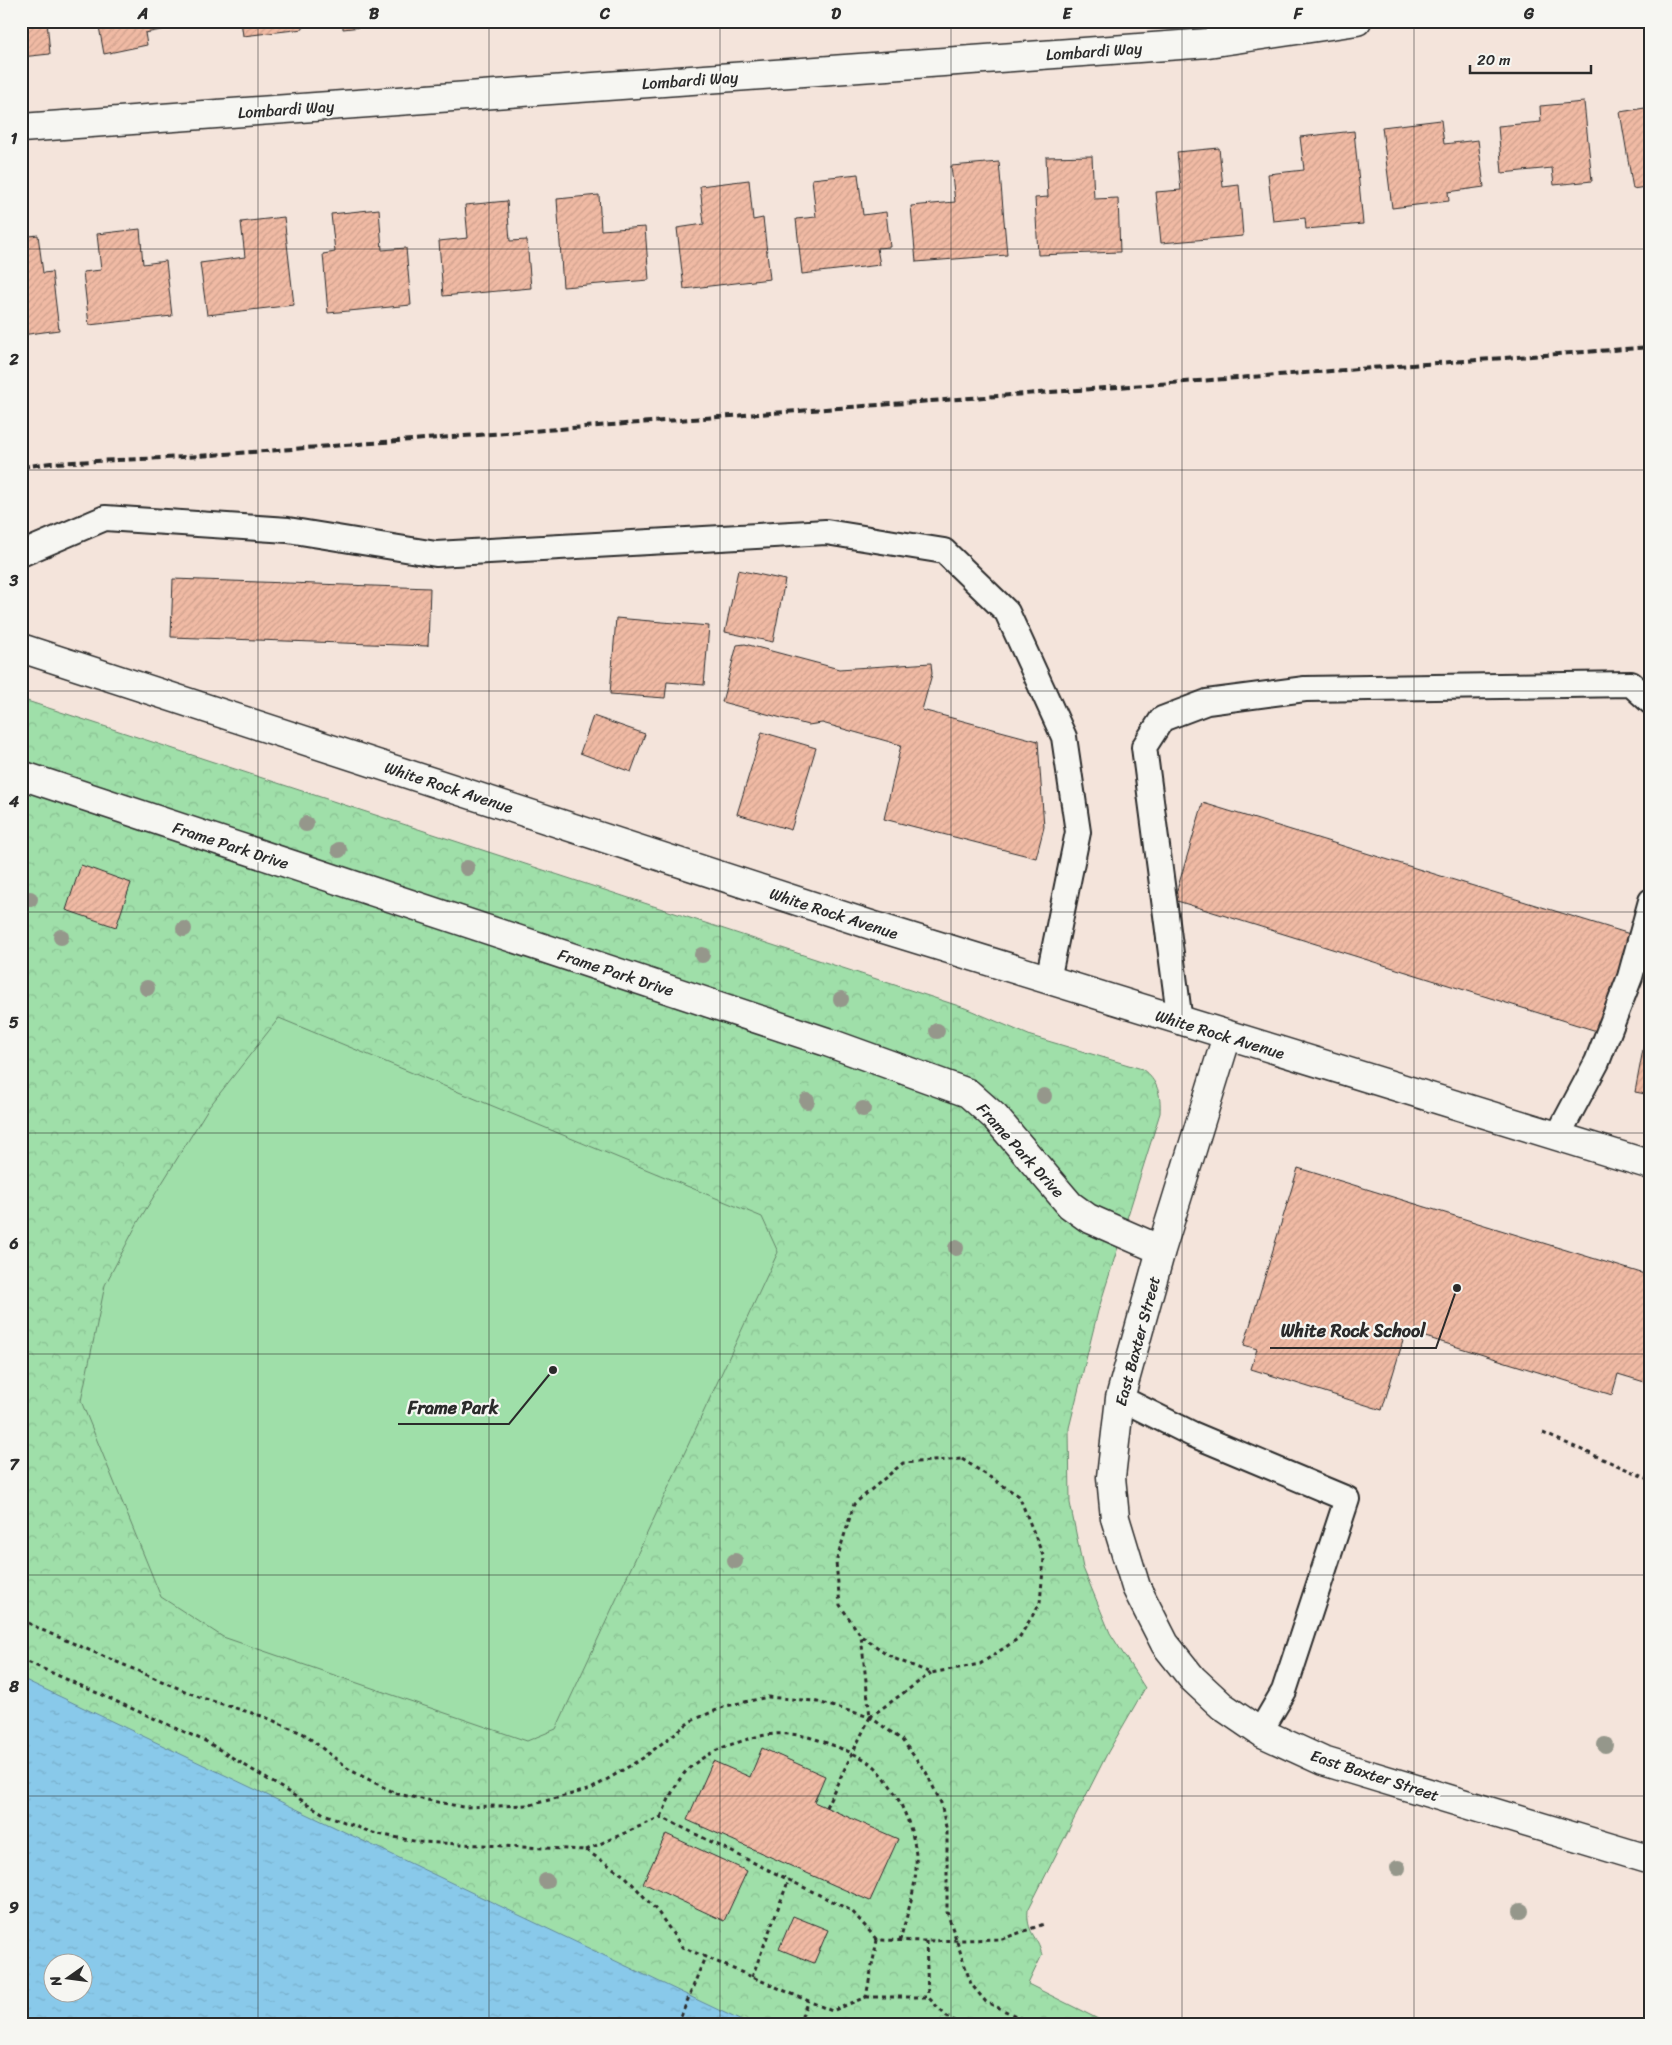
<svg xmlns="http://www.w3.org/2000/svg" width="1672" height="2045" font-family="Sriracha,sans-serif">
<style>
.park{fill:url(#park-crowns);stroke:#65856a;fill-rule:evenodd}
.pitch{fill:#9fdfa9;stroke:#65856a}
.water{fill:url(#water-ripples);stroke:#638a9e;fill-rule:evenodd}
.building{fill:url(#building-hatch);stroke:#2b2b2b}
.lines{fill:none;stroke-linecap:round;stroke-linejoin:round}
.lane-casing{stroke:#2b2b2b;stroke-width:28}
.street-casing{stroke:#2b2b2b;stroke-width:31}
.secondary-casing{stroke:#2b2b2b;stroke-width:31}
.path{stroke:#2b2b2b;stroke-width:3;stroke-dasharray:4 4;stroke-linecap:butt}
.lane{stroke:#f6f6f2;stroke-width:24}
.street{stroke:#f6f6f2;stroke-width:28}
.secondary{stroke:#f6f6f2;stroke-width:28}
.rail{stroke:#2b2b2b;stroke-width:4;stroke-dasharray:8 4;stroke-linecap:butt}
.tree{fill:#95978b}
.grid{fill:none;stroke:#2b2b2b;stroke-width:1;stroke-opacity:0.55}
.labels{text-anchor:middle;stroke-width:4.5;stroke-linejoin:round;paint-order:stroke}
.street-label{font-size:16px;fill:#2b2b2b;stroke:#f6f6f2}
.leader{fill:none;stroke:#2b2b2b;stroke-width:2}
.callout-dot{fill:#2b2b2b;stroke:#f6f6f2;stroke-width:2}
.callout-label{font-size:18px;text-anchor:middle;font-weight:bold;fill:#2b2b2b;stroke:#f6f6f2;stroke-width:4.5;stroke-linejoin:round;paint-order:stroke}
.neatline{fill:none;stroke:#2b2b2b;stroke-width:2}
.grid-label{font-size:16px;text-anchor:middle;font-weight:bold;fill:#2b2b2b}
</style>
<defs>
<pattern id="park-crowns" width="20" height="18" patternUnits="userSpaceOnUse" patternTransform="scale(1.25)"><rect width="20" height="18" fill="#9fdfa9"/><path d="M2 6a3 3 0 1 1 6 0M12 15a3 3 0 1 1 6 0" fill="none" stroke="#89c092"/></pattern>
<pattern id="water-ripples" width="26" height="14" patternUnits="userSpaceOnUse" patternTransform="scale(1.25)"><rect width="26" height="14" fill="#89c9ea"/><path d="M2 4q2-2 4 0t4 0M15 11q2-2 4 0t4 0" fill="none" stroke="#76adc9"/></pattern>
<pattern id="building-hatch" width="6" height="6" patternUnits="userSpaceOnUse" patternTransform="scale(1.25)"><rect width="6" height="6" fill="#f0baa4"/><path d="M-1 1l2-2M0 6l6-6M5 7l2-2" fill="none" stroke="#cea08d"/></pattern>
</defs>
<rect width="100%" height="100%" fill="#f4e4db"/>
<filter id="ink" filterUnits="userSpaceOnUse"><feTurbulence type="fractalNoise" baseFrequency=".02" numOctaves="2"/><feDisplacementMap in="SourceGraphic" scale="10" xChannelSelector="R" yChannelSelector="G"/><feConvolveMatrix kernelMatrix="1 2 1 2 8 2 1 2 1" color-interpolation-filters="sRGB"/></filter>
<g filter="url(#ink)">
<path class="park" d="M21,699L965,1008L1031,1036L1142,1069C1158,1081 1161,1094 1160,1113L1098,1311L1069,1428L1070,1503L1083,1568L1110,1633L1145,1688L1108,1752L1028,1910C1026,1933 1037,1935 1042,1955L1028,1984L1108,2024H21ZM52,1962H82V1992H52Z"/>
<path class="pitch" d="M279,1018L762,1217L778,1252L556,1729L527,1741L223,1637L161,1597L81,1401L105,1285L138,1222L209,1107Z"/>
<path class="water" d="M21,1678L748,2024H21ZM52,1962H82V1992H52Z"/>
<path class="building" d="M21,21H47L50,54L21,57Z
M98,21H181L182,26L145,33L147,45L104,54Z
M241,21H302L303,29L243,36Z
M343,21H398V23L343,29Z
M1584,102L1592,181L1554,185L1552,168L1502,173L1498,126L1541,122L1540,106Z
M1651,107V186L1633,189L1620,112Z
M1441,120L1444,144L1478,140L1484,187L1448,192L1449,201L1392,208L1382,127Z
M1354,131L1363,224L1306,229L1305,218L1273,221L1268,174L1304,170L1300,137Z
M1219,148L1223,187L1239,185L1243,236L1161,243L1156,192L1181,190L1177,152Z
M1092,156L1094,199L1118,198L1120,252L1038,255L1035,198L1048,197L1046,157Z
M999,162L1007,255L916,262L911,206L955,202L951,166Z
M858,174L863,215L886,212L890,247L877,248L880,265L802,274L796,219L816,217L812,179Z
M749,180L753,220L763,218L770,279L684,289L677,228L704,224L700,186Z
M599,195L601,230L645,227L649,280L563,287L557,199Z
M507,201L510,241L527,240L531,288L443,296L439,241L468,238L465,205Z
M379,209L382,250L406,248L411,305L328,313L323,254L335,252L331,214Z
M284,217L294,305L207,315L200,263L245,257L241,222Z
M140,229L143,264L166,261L172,316L89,325L83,272L101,270L97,234Z
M38,235L43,273L52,272L59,330L21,335V237Z
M738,570L785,580L773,642L725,632Z
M173,579L430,588L428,646L171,637Z
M616,618L709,626L704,685L667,682L665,698L610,694Z
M745,644L839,669L931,663L932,674L922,710L1038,741L1044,827L1036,858L884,819L901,745L822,723L808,725L722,702L737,645Z
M593,716L645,734L631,772L580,753Z
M762,732L816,748L791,830L737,814Z
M1203,803L1630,934L1600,1032L1174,900Z
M81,865L131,883L116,927L66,910Z
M1651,1007V1095L1635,1092Z
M1298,1168L1651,1276V1384L1618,1374L1612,1395L1406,1331L1382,1410L1251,1369L1257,1349L1244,1345Z
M762,1748L825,1776L814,1802L898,1839L870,1901L687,1820L713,1761L750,1777Z
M666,1834L747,1871L724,1921L643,1883Z
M793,1916L828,1930L814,1963L779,1949Z"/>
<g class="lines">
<g class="lane-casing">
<path id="lane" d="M21,554L105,518L288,530L436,554L826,532L944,551L1007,612L1064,737L1078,832L1048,980
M1180,1022L1144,747L1162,719L1207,702L1305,689L1631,684L1651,702
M1557,1137L1597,1062L1630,977L1651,901
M1120,1398L1192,1434L1347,1499L1284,1691L1260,1732"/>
</g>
<g class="street-casing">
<path id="street" d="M21,128L1208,43L1357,21
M21,775L827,1042L968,1093L995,1117L1070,1205L1088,1218L1161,1250
M1227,1036L1161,1250L1120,1398L1111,1477L1115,1518L1136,1587L1165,1644L1192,1678L1222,1706L1260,1732L1323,1761L1651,1860"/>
</g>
<g class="secondary-casing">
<path id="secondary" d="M21,648L871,925L1651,1165"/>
</g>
<path class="path" d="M1543,1433L1651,1480
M962,1459L1019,1496L1044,1558L1040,1603L1019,1638L980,1664L931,1673L893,1658L861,1636L840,1605L836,1562L854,1504L903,1463Z
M21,1619L42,1630L199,1697L265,1717L304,1734L350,1770L397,1794L463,1807L530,1805L591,1789L643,1758L691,1721L726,1706L768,1697L814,1701L870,1717L902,1740L926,1772L941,1803L947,1832V1912L971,1984L986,2002L1033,2024
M21,1659L207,1742L324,1814L373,1833L419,1842L586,1850L626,1877L658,1912L682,1947L832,2011L866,1997L877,1940L926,1941L1002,1939L1044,1924
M870,1717L931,1673
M826,1807L870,1717L861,1636
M661,1817C667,1804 672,1790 680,1779C692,1761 716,1749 736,1743C778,1728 802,1732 842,1749C853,1753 866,1759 875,1767C895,1787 910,1819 915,1847C920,1878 908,1911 900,1940
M586,1850L661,1817L852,1911L877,1940
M926,1941L928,1997
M752,1977L789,1879
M866,1997H928L947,2017L961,2024
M678,2024L705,1957
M799,2024L808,2000"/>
<use href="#lane" class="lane"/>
<use href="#street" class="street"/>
<use href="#secondary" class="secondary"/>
<path class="rail" d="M21,467L51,463L185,457L1651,347"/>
</g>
<g class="tree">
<circle cx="306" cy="824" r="8"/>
<circle cx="339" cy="850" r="8"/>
<circle cx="467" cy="868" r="8"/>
<circle cx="30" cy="899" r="8"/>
<circle cx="184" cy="929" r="8"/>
<circle cx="61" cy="937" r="8"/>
<circle cx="702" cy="955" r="8"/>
<circle cx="147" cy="988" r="8"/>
<circle cx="841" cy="999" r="8"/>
<circle cx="937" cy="1031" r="8"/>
<circle cx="1044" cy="1096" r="8"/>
<circle cx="807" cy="1101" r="8"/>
<circle cx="863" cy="1109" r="8"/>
<circle cx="956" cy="1248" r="8"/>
<circle cx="735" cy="1561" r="8"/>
<circle cx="1605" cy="1745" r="8"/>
<circle cx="1398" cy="1868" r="8"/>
<circle cx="546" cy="1881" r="8"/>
<circle cx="1521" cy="1911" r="8"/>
</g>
</g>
<path class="grid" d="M258,21V2024M489,21V2024M720,21V2024M951,21V2024M1182,21V2024M1414,21V2024M21,249H1651M21,470H1651M21,691H1651M21,912H1651M21,1133H1651M21,1354H1651M21,1575H1651M21,1796H1651"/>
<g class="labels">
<g class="street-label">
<text transform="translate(1094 51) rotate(-4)" y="6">Lombardi Way</text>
<text transform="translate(690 80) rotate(-4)" y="6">Lombardi Way</text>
<text transform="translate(286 109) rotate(-4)" y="6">Lombardi Way</text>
<text transform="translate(449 787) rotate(18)" y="6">White Rock Avenue</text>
<text transform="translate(231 845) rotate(18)" y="6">Frame Park Drive</text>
<text transform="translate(834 913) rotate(18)" y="6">White Rock Avenue</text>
<text transform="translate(616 972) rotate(18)" y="6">Frame Park Drive</text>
<text transform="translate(1220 1034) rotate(17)" y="6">White Rock Avenue</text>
<text transform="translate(1021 1150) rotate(48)" y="6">Frame Park Drive</text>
<text transform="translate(1137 1341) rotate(-75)" y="6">East Baxter Street</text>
<text transform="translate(1375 1775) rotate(18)" y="6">East Baxter Street</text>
</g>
</g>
<path class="leader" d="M1457 1288L1436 1348H1270M553 1370L509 1424H398"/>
<g class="callout-dot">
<circle cx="1457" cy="1288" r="5"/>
<circle cx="553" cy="1370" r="5"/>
</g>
<g class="callout-label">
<text x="1353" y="1337">White Rock School</text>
<text x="453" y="1414">Frame Park</text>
</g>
<rect width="1672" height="2045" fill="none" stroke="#f6f6f2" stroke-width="55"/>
<g transform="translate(68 1978) rotate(256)"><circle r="24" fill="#f6f6f2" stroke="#a5a5a2"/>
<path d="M0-4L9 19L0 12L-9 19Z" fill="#2b2b2b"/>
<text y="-8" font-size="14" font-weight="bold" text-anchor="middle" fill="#2b2b2b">N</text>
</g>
<path d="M1470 65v8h121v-8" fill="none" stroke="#2b2b2b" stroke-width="2.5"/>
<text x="1477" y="65" font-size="15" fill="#2b2b2b" stroke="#f6f6f2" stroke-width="4" paint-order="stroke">20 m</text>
<rect x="28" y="28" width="1616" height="1990" class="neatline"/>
<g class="grid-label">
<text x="143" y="19">A</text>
<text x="374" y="19">B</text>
<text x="605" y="19">C</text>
<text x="836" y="19">D</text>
<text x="1067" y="19">E</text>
<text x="1298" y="19">F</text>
<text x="1529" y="19">G</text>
<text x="14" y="144">1</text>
<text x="14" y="365">2</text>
<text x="14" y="586">3</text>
<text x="14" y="807">4</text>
<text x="14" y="1028">5</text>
<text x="14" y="1249">6</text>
<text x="14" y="1470">7</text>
<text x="14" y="1692">8</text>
<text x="14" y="1913">9</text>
</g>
</svg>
